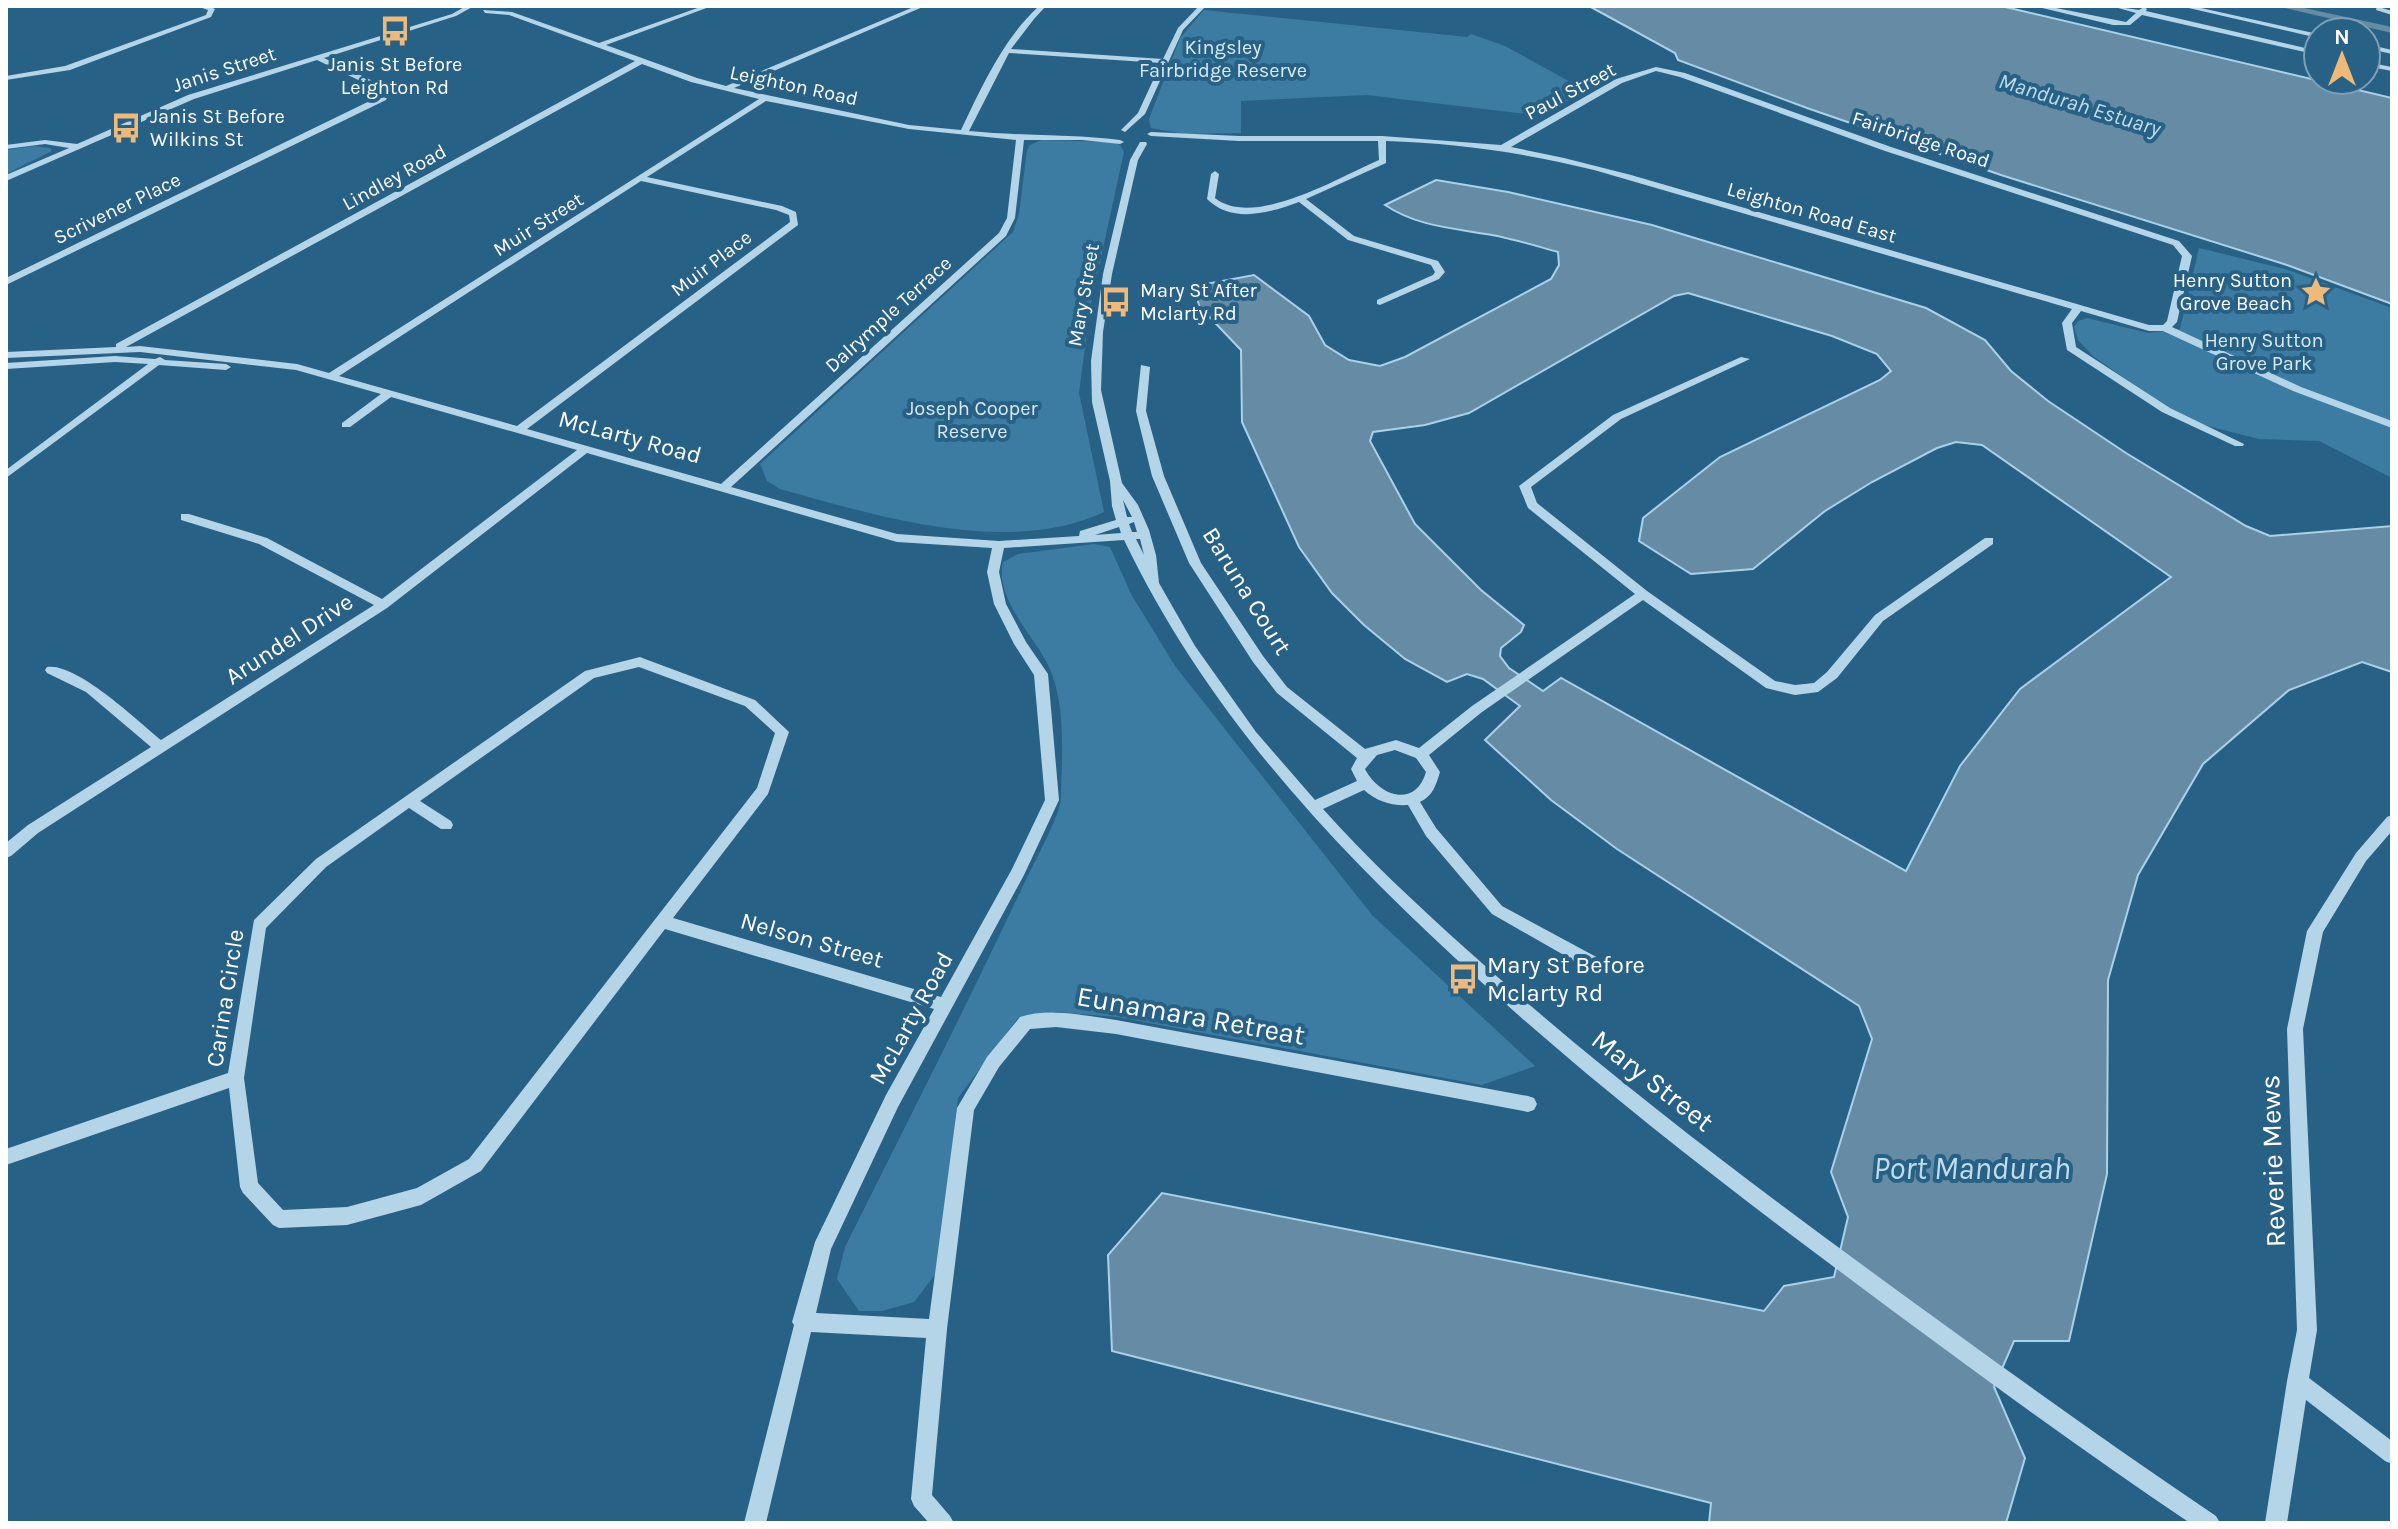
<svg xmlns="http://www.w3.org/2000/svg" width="2398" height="1529" font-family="Karla,sans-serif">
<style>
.green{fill:#3d7ca2}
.water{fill:#668ba4;stroke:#a9d1e8;stroke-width:2;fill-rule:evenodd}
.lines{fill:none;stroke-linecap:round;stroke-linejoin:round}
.canal{fill:#668ba4;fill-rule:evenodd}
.minor{fill:#b4d4e8;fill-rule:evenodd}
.labels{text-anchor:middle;stroke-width:8;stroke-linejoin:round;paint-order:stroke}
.far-park-label{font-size:20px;fill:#d7ebf6;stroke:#286186}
.far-poi-label{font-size:20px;fill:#fff;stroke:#286186;text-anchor:start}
.far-street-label{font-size:20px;fill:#fff;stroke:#286186}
.far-water-label{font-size:22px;font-style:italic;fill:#bfddef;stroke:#286186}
.street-label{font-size:24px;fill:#fff;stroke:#286186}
.poi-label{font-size:24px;fill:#fff;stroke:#286186;text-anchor:start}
.near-street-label{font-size:28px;fill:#fff;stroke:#286186}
.near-water-label{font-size:32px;font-style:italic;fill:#bfddef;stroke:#286186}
</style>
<rect width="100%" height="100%" fill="#286186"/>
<path class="green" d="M1204,10L1467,37L1471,34L1505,46L1585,90L1543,116L1367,95L1241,101V133L1184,134L1151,128L1149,119L1180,38Z
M1042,140L1114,142L1120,145L1124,152L1090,308L1079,393L1104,512C1007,557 878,516 780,489L767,481L760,464L1013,232L1019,214L1027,150L1030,145Z
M34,146L50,148L52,151L6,174V150Z
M2199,248L2285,269L2392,308V478L2319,441L2259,439L2204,425L2160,403L2093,356L2078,340L2074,327L2078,321L2087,318L2148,333L2180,329Z
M1094,544L1110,547L1131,594L1175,666L1372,915L1535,1066L1482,1085L1117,1017L1056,1012L1017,1019L958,1098L937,1272L914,1302L882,1311H859L837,1279L845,1247C905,1127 966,1007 1023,886C1032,866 1061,815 1061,797C1062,754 1067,698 1045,659C1029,631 995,596 1003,562L1018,554Z"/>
<path class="water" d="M1589,6H2001L2392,98V304L2287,265L2001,175L1807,108L1678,60L1675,53Z
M1436,180L1508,192L1652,225L1926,308L1985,340L2011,371L2048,401L2126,453L2246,526L2270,536L2392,526V672L2362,662L2289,690L2203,764L2138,875L2108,980L2107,1174L2069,1341H2014L1994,1387L2025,1458L2006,1523H1709L1711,1503L1112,1351L1108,1255L1162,1193L1764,1311L1784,1286L1834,1277L1848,1217L1831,1172L1872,1039L1859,1006L1617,849L1551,800L1485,740L1520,706L1483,679L1467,674L1447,682L1405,659L1364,625L1332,593L1299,547L1242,422L1241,350L1199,306L1195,286L1254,275L1309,316L1325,345L1349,360L1380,366L1405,357L1551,279L1559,265L1558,252C1536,246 1514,239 1492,235C1454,228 1418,227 1385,205ZM1688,293L1832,336L1877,354L1891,371L1880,380L1720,457L1643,518L1639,541L1691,574L1753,569L1825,511L1872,482L1937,448L1956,442L1982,445L2171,577L2020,689L1960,766L1906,871L1561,678L1543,691L1509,668L1500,656L1501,648L1521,632L1524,625L1481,590L1415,524L1370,441L1373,432L1425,425L1469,413L1674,296Z"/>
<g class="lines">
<path class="canal" d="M2276,6H2295L2392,27V33Z"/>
<path class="minor" d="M196,6H208L215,9L211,17L70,70L6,80V76L65,66L206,15L208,10Z
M466,6H474L456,16L324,58L390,89L386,100L6,285V278L380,96L383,92L317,60L194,99L6,181V175L69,148L45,144L6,149V145L45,140L77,144L188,95L452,14Z
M703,6H712L606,45L697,78L726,86L916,6H925L734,88L909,125L961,130C982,86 1003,39 1039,6H1046L1034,19L1011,49L1163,59L1178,28L1199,6H1206L1183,30L1145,114L1125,132L1121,130L1138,113L1161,63L1009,53L969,131C1019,136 1070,134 1120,140L1124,142L1120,144L1082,140H1024L1015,218L1006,236L731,487L897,534L999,541L1079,536L1080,531L1116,520L1112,506L1110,481L1092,402L1091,361L1103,274L1130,160L1140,142H1146L1147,144L1138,160L1112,274L1103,332L1101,390L1122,483L1138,505L1149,530L1156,555L1159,583L1195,646L1256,732L1315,800L1357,781L1351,769L1357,758L1277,693L1253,662L1189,563L1152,476L1136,411L1141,365L1150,367L1146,411L1164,476L1201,563L1263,656L1287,687L1365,749L1396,740L1419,748L1472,706L1635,594L1528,508L1519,486L1613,415L1741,357L1750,359L1621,419L1531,487L1537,503L1647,591L1775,681L1795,685L1814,683L1827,672L1875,615L1985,538H1993V544L1883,621L1837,678L1818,692L1795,695L1766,688L1643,600L1482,712L1429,755L1440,772C1436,785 1433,796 1420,802L1436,828L1502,906L1602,960L1604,965L1602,970L1596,972L1590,970L1492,914L1426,836L1408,805C1391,806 1376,801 1364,790L1323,809C1367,858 1416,904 1465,948C1579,1051 1700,1145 1823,1236C1952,1331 2083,1426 2216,1516L2220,1523H2190C2058,1434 1930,1339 1802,1243C1682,1153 1565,1060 1455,958C1322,835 1204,706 1124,540L1004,548L999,572L1006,604L1026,642L1048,674L1059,800L1024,875L898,1107L831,1249L816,1313L929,1319L957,1108L987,1057L1020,1017C1049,1007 1086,1016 1116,1020L1528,1096L1534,1098L1537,1104L1534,1110L1528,1112L1116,1034L1056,1027L1030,1029L999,1067L974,1110L947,1329L932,1495L950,1516L954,1523H929L914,1506L911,1499L926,1338L811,1332L766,1523H744L794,1325L792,1322L815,1242L886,1095L934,1009L665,929L481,1171L421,1205L347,1225L279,1228L273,1225L243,1193L240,1187L229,1088L6,1165V1149L228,1073L254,920L316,859L585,671L640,657L645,659L755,700L789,732L768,794L673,918L941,997L1012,869L1045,800L1034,675L1014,644L994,604L987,572L992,548L897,542L587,453L387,608L38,833L11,856L6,858V843L28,825L151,747L86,692L47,673L45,670L47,667C76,662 138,721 161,740L374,605L259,544L181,520V514H189L267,538L382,599L577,450L391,397L350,427H342V423L381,394L296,370L140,352L6,358V352L116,347V344L635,61L509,15L485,13L483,10L512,12L599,43ZM642,64L691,82L759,99L329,373L297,364L140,346L126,347ZM766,101L909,129L1016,140L1007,218L999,233L721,484L527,429L798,225L796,212L782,206L647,177ZM641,181L776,210L789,215L790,222L517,426L339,376ZM1123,500L1132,517H1127ZM1134,522L1137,532H1132L1129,524ZM1119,527L1121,533L1095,535ZM1136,539H1140L1144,555ZM639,667L745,706L775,733L757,788L469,1159L417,1188L347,1207L283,1210L258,1183L244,1078L266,928L326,867L409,808L441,829H451L453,825L451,821L420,801L594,678ZM1395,750L1416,758L1426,772C1415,809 1379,796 1365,769L1377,755Z
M2034,6H2046L2126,22L2136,13L2111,6L2139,10L2144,7L2147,9L2146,11L2318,51V55L2142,15L2130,25H2113Z
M2180,6H2192L2318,34V38Z
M2377,6H2383L2382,8L2392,11V15L2376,10Z
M2366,44L2392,50V54L2366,48Z
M2366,62L2392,67V71L2366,66Z
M1656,67L1685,73L1891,147L2179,241L2192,256L2177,322L2172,327L2301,387L2392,421V428L2293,391L2163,331H2149L2081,311L2072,323L2076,347L2170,408L2244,444L2243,446H2235L2162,412L2067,350L2062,323L2072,309L1594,170C1525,153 1457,143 1386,141V163L1306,199L1354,236L1438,261L1445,272L1439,279L1380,305L1377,304V300L1433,275L1435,272L1431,265L1348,240L1299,202C1269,213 1232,224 1207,199L1211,174L1215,171L1219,174L1215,198C1254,229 1339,177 1379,160L1378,141H1239L1151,136L1147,134L1151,132L1239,136H1382L1501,145L1616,79ZM1656,71L1680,77L1885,151L2173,245L2182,256L2167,321L2163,325H2149L1631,175L1564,158L1511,147L1622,83Z
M115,356L155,359L160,357L165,360L226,364L231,367L226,370L159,365L6,478V470L148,364L115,362L6,369V363Z
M2392,815V831L2366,861L2323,932L2303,1029L2317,1330L2309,1378L2392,1441V1464L2385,1461L2306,1400L2287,1523H2265L2287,1381L2297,1330L2287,1029L2307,931L2356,853L2387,817Z"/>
</g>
<defs>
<g id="bus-bare" transform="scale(2.4)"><path d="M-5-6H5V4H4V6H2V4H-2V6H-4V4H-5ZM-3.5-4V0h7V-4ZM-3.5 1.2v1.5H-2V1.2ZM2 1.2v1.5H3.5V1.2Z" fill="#efb97a" stroke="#286186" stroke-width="2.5" paint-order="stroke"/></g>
<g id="sight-bare" transform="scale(2.4)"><path d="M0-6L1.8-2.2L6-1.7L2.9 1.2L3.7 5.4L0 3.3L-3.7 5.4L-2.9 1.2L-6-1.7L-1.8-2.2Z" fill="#efb97a" stroke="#286186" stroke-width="2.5" paint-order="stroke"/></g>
</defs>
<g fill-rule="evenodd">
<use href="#bus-bare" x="395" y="31"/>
<use href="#bus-bare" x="126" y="128"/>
<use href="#sight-bare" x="2316" y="292"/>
<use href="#bus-bare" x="1116" y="302"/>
<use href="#bus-bare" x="1463" y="979"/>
</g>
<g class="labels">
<g class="far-park-label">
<text x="1223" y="54">Kingsley<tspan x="1223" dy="23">Fairbridge Reserve</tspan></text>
<text x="2264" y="347">Henry Sutton<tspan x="2264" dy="23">Grove Park</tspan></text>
<text x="972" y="415">Joseph Cooper<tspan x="972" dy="23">Reserve</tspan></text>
</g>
<g class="far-poi-label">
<text x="395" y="71" text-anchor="middle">Janis St Before<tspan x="395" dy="23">Leighton Rd</tspan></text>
<text x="150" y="123">Janis St Before<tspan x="150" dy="23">Wilkins St</tspan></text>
<text x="2292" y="287" text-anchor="end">Henry Sutton<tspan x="2292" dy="23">Grove Beach</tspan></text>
<text x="1140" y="297">Mary St After<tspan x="1140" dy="23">Mclarty Rd</tspan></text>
</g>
<g class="far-street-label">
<text transform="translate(224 69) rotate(-18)" y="7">Janis Street</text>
<text transform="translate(794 85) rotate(12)" y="7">Leighton Road</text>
<text transform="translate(1570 91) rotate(-28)" y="7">Paul Street</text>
<text transform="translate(1921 139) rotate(18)" y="7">Fairbridge Road</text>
<text transform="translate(394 177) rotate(-29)" y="7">Lindley Road</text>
<text transform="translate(117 208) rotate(-26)" y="7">Scrivener Place</text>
<text transform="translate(1812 212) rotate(16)" y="7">Leighton Road East</text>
<text transform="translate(538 224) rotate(-32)" y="7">Muir Street</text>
<text transform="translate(711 263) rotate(-37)" y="7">Muir Place</text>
<text transform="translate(1083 295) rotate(-80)" y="7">Mary Street</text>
<text transform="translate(888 314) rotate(-42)" y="7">Dalrymple Terrace</text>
</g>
<g class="far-water-label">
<text transform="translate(2080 104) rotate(17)" y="8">Mandurah Estuary</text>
</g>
<g class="street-label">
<text transform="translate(630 437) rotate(15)" y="8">McLarty Road</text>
<text transform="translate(1247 591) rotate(58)" y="8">Baruna Court</text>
<text transform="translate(289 639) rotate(-33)" y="8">Arundel Drive</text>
<text transform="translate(812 940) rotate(16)" y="8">Nelson Street</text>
<text transform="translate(225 998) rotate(-81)" y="8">Carina Circle</text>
<text transform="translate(911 1018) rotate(-61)" y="8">McLarty Road</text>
</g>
<g class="poi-label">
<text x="1487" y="973">Mary St Before<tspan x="1487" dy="28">Mclarty Rd</tspan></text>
</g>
<g class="near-street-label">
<text transform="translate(1191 1015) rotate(10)" y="10">Eunamara Retreat</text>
<text transform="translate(1653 1080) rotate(38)" y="10">Mary Street</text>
<text transform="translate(2272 1161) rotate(-92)" y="10">Reverie Mews</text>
</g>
<g class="near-water-label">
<text x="1972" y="1179">Port Mandurah</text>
</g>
</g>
<rect width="2398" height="1529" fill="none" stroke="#ffffff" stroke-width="16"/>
<g transform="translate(2342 56)"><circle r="38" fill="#286186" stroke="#7ea0b6" stroke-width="2"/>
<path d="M0-6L14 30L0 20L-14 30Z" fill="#efb97a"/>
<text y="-12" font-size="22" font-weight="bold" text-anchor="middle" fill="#ffffff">N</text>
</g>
</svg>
